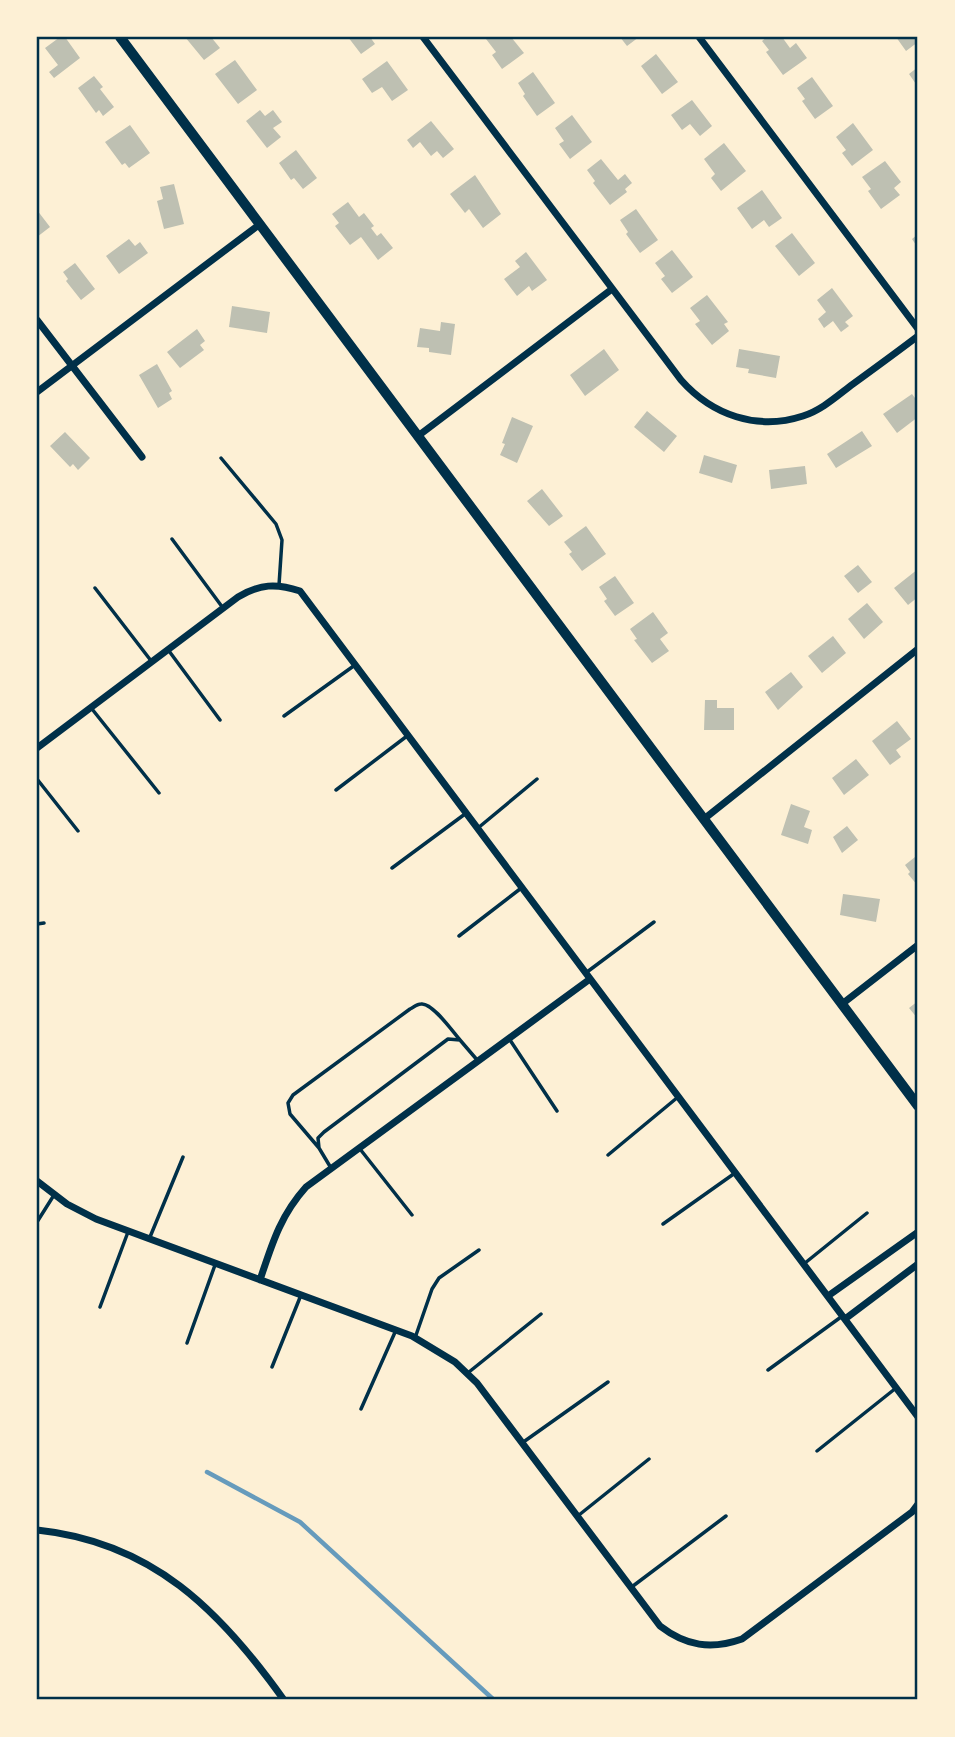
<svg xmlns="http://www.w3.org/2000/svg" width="955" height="1737" font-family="Barlow,sans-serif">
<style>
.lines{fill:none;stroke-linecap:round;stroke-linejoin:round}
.stream{stroke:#669bbc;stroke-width:4.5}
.building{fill:#bec0b2}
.service{stroke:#003049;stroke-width:3.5}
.minor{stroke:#003049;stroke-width:7}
.tertiary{stroke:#003049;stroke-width:10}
.neatline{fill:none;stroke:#003049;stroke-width:2.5}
</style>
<rect width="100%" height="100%" fill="#fdf0d5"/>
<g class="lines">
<path class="stream" d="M207,1472L300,1522L494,1700"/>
</g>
<path class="building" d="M60,37H65L80,58L54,78L49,72L58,65L45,48Z
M185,37H211L220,48L204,60Z
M348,37H370L375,44L361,54Z
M489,37H511L524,53L502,69L492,55L496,52L486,39Z
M620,37H639L627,46Z
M767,37H782L790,48L796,43L807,58L783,75L766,52L769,50L762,41Z
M896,37H918V42L906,51Z
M656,54L678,82L662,94L641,66Z
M235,60L257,90L238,104L215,74Z
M387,61L408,90L392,101L382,87L372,93L362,79Z
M918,67V87L909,74Z
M533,72L555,103L537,116L523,96L525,94L518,83Z
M94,76L103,87L100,89L114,107L103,116L99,110L96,113L78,88Z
M812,77L833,106L815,119L802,101L805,99L797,88Z
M692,100L712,126L700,136L690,124L682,130L671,115Z
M260,110L265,116L273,110L282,122L273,128L281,137L267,148L246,121Z
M572,115L592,142L570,159L559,144L564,141L555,128Z
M431,121L454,149L443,158L437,151L431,156L420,142L413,148L407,140Z
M853,123L873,150L852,166L842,153L846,150L836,137Z
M130,125L150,153L129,168L125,163L122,165L105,142Z
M724,143L746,171L721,191L711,178L715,174L704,159Z
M296,150L317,178L303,189L294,178L291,180L279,163Z
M601,159L618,180L625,174L632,183L625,189L627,192L610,205L593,183L595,181L587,170Z
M885,161L901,182L894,188L900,195L881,209L868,191L871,189L862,177Z
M475,175L501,214L483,228L469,209L465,213L450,194Z
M174,184L184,224L164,229L157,201L163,199L160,187Z
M762,190L782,218L769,227L764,220L752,229L737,208Z
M348,202L359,217L364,213L374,226L371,228L377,236L381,233L393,248L378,260L361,237L350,245L335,226L339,223L332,214Z
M636,209L658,240L640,253L626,234L628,232L620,220Z
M37,210L50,227L37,237Z
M792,233L815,263L799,276L775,246Z
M918,234V248L912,239Z
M129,239L135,246L140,242L148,253L119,274L106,256Z
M672,250L693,277L672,293L661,279L665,276L655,263Z
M526,252L547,280L532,291L529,286L517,296L504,279L520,267L515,261Z
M75,263L95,289L81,300L66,281L68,279L63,272Z
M832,288L853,316L845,322L849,326L841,332L833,321L824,328L818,319L826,312L817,300Z
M707,295L728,322L724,324L729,331L712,345L695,324L700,321L690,308Z
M232,306L270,312L267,333L229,327Z
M441,322L455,324L451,355L429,352V348L417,347L420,328L440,331Z
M197,329L205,341L200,345L204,350L180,368L167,352Z
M604,349L619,370L585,396L570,375Z
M739,349L780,356L776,378L748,373L749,369L736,367Z
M157,364L172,391L169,393L172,399L158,408L139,375Z
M912,394L918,402V417L897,433L883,414Z
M647,411L677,436L664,452L634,427Z
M512,417L533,426L517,463L500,455L505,444L502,443Z
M862,431L872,446L836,468L827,454Z
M65,432L90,458L78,470L73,464L70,467L50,446Z
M704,455L737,465L732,483L699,473Z
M805,466L807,484L771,489L769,470Z
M542,489L563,516L549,526L527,501Z
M586,526L606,554L582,571L569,554L572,552L564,542Z
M858,565L872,582L858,593L844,576Z
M918,569V597L908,605L894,588Z
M615,576L634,603L615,616L604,601L607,599L599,587Z
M867,603L883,622L864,639L848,619Z
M653,612L668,633L660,639L669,651L652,663L634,640L637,639L630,629Z
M833,636L846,653L822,673L808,656Z
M791,672L803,687L778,710L765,692Z
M705,700H717V708H734V730H704Z
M897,721L911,739L896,750L901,757L890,765L872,741Z
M856,759L869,775L844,795L832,778Z
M791,804L810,811L804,827L812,830L808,844L781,835Z
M847,826L858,840L842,853L833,837Z
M915,857L918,860V886L908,874L910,872L905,865Z
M843,894L880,899L876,922L840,915Z
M918,1001V1019L909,1008Z"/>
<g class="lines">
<path class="service" d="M221,458L276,524L282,540L279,585
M172,539L223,608
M95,588L152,662
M169,651L220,720
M92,709L159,793
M284,716L355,665
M37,779L78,831
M336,790L407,736
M478,828L537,779
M392,868L465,814
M37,924L44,923
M459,936L520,889
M587,972L654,922
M510,1040L557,1111
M319,1148L290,1114L288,1103L293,1095L410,1009C414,1007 417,1004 421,1004C432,1002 453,1032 460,1040
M360,1149L412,1215
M608,1155L678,1097
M331,1168L319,1148L318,1138L324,1132L448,1039L460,1040L478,1061
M37,1222L54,1195
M663,1224L735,1173
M150,1237L183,1157
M805,1263L867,1213
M100,1307L128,1232
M415,1338L432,1289L439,1278L479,1250
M187,1343L215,1265
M272,1367L301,1295
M768,1370L841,1317
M469,1372L541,1314
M361,1409L396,1330
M522,1443L608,1382
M817,1451L896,1388
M579,1515L649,1459
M633,1586L726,1516"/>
<path class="minor" d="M423,37L681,380C712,415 757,431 803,416C822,410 837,396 853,384C875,368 897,352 918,336
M699,37L918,329
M37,320L142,457
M37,392L260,224
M418,436L612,289
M37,748L238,597C260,584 276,583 300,591L918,1417
M704,819L918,649
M842,1004L918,945
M37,1181L67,1204L96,1219L412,1336L455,1362L477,1383L660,1626C686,1646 711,1650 742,1639L912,1512L918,1504
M260,1280C272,1244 280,1216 306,1187L590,979
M828,1296L918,1232
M845,1319L918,1264
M37,1530C152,1542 220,1610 284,1700"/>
<path class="tertiary" d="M120,37L918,1106"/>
</g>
<rect width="955" height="1737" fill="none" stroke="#fdf0d5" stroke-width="77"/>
<rect x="38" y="38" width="878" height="1660" class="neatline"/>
</svg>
